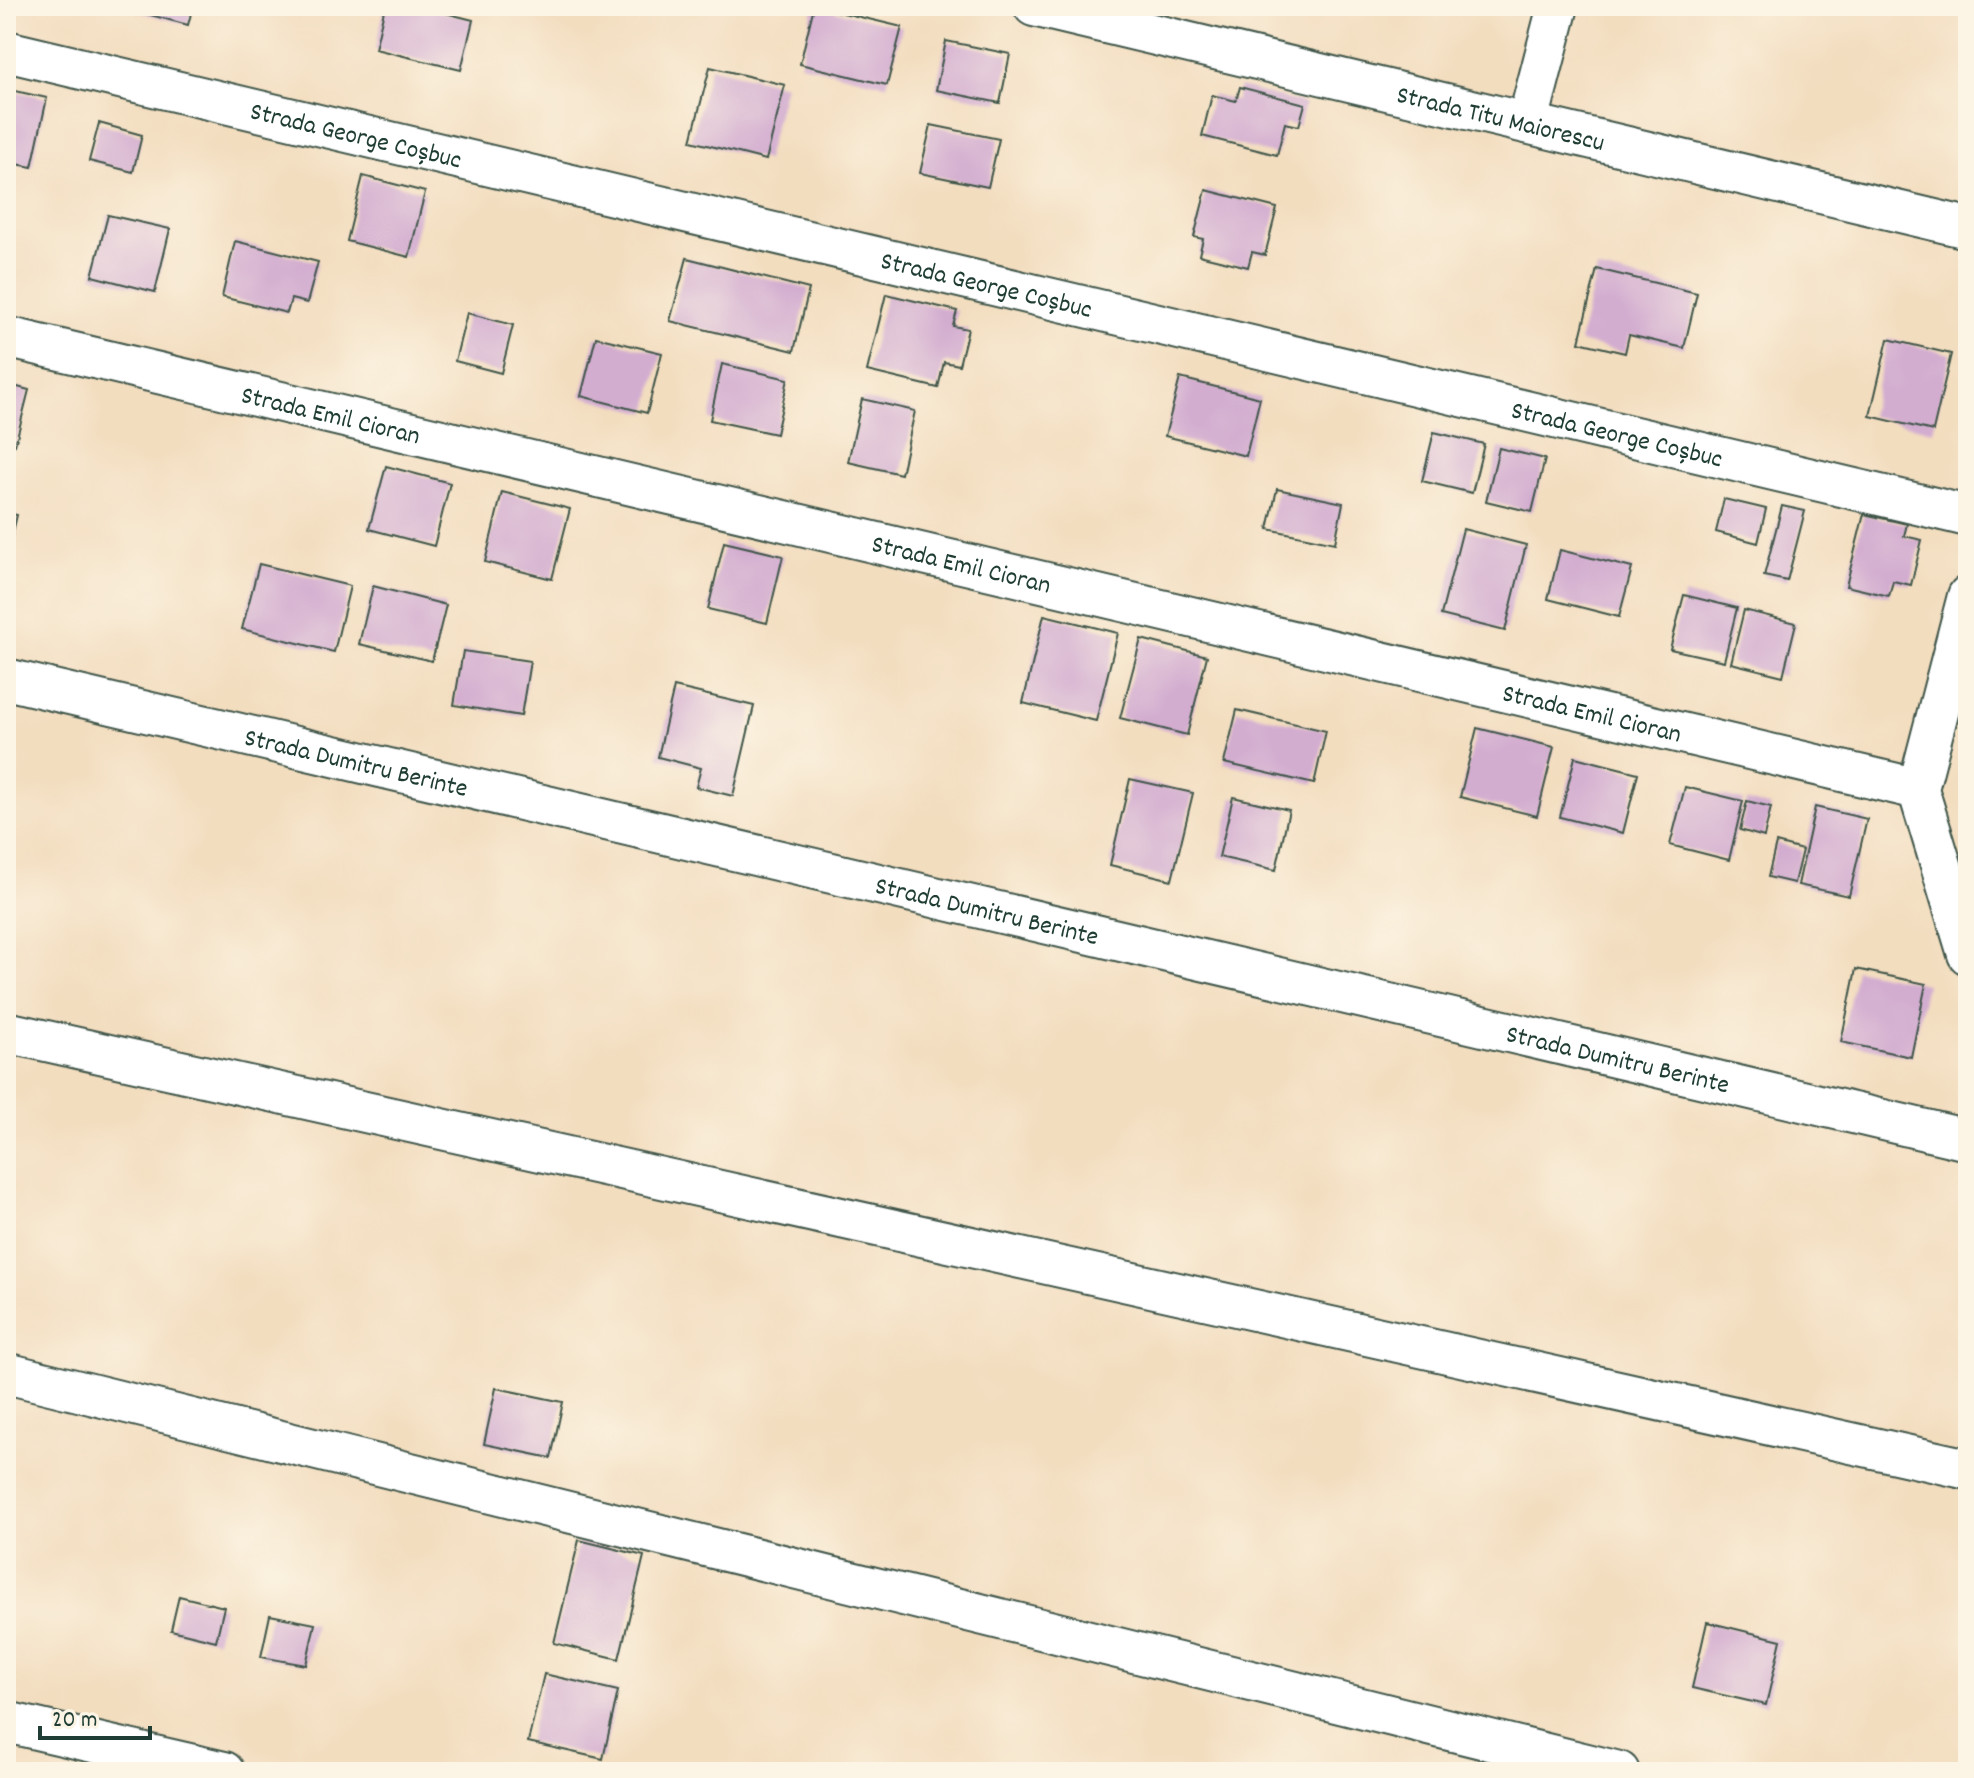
<svg xmlns="http://www.w3.org/2000/svg" width="1974" height="1778" font-family="Dekko,sans-serif">
<style>
.building{fill:#d3add0}
.lines{fill:none;stroke-linecap:round;stroke-linejoin:round}
.street-casing{stroke:#3f5549;stroke-width:44}
.street{stroke:#fff;stroke-width:40}
.labels{text-anchor:middle;stroke-width:6;stroke-linejoin:round;paint-order:stroke}
.street-label{font-size:26px;fill:#1f3d34;stroke:#fcf5e5}
</style>
<rect width="100%" height="100%" fill="#fcf5e5"/>
<filter id="ink" filterUnits="userSpaceOnUse"><feTurbulence type="fractalNoise" baseFrequency=".0125" numOctaves="2"/><feDisplacementMap in="SourceGraphic" scale="16" xChannelSelector="R" yChannelSelector="G"/><feConvolveMatrix kernelMatrix="1 2 1 2 8 2 1 2 1" color-interpolation-filters="sRGB"/></filter>
<filter id="wash" filterUnits="userSpaceOnUse"><feTurbulence type="fractalNoise" baseFrequency=".006" numOctaves="4" result="noise"/><feDisplacementMap in="SourceGraphic" scale="32" xChannelSelector="R" yChannelSelector="G"/><feGaussianBlur stdDeviation="1.8" result="paint"/><feColorMatrix in="noise" values="0 0 0 0 0 0 0 0 0 0 0 0 0 0 0 0 0 1.4 0 .05"/><feComposite in="paint" operator="in"/></filter>
<g filter="url(#wash)">
<rect width="100%" height="100%" fill="#f3ddbf"/>
<g id="blocks">
<path class="building" d="M117,6H193L188,25Z
M385,6H418L473,20L461,70L375,49Z
M591,6H620L618,14Z
M814,6L902,27L887,85L800,64Z
M946,41L1010,54L1000,103L936,90Z
M710,67L785,85L766,160L691,141Z
M1240,87L1305,104L1299,126L1285,123L1277,155L1202,136L1212,95L1236,101Z
M6,89L47,98L32,167L6,162Z
M99,123L142,135L133,172L89,161Z
M931,125L999,139L988,187L920,173Z
M363,176L425,192L409,257L347,241Z
M1206,190L1277,208L1265,255L1252,252L1248,267L1199,255L1203,239L1194,237Z
M108,215L170,229L155,292L92,276Z
M235,241L318,262L307,303L291,299L287,313L222,297Z
M687,258L809,289L794,351L670,321Z
M1597,269L1697,293L1684,348L1629,335L1625,353L1579,342Z
M886,294L957,311L953,326L968,329L959,365L944,362L938,388L867,371Z
M467,313L513,325L501,373L455,361Z
M596,337L662,353L647,413L581,396Z
M1888,339L1951,354L1933,431L1870,416Z
M722,364L788,379L776,434L710,420Z
M1180,378L1260,398L1246,456L1165,436Z
M6,384L29,390L15,445L6,443Z
M862,399L915,411L901,474L848,462Z
M1434,432L1484,444L1472,493L1422,481Z
M1499,448L1545,459L1532,512L1486,501Z
M386,466L450,483L434,546L369,529Z
M1277,489L1343,503L1335,543L1268,529Z
M502,492L570,509L552,579L485,562Z
M1724,499L1766,509L1758,543L1716,532Z
M1782,506L1805,511L1787,581L1764,576Z
M6,513L17,515L7,557H6Z
M1864,514L1907,524L1904,536L1922,540L1911,585L1893,581L1889,596L1846,586Z
M1463,529L1526,545L1505,631L1441,615Z
M724,542L783,556L767,623L708,609Z
M1560,550L1632,568L1619,617L1548,599Z
M259,564L350,586L334,652L242,629Z
M373,586L446,605L432,661L359,644Z
M1684,595L1737,608L1724,661L1670,649Z
M1744,610L1796,623L1783,676L1731,663Z
M1044,615L1118,633L1096,721L1023,703Z
M1141,639L1207,656L1187,735L1120,718Z
M463,651L530,661L521,716L454,705Z
M674,687L754,706L733,796L696,787L701,768L658,757Z
M1237,710L1326,731L1314,784L1224,763Z
M1477,728L1554,747L1537,816L1460,797Z
M1575,757L1638,773L1623,833L1560,817Z
M1130,779L1193,793L1172,880L1110,865Z
M1685,787L1743,801L1729,860L1670,845Z
M1233,797L1289,810L1276,870L1219,857Z
M1747,801L1771,807L1764,837L1740,830Z
M1815,807L1867,819L1849,896L1798,885Z
M1776,843L1802,850L1794,883L1768,877Z
M1856,969L1926,984L1911,1057L1841,1042Z
M496,1388L563,1402L551,1458L484,1444Z
M579,1540L644,1556L619,1659L554,1643Z
M179,1596L224,1607L216,1641L171,1630Z
M270,1615L315,1624L306,1665L261,1657Z
M1707,1622L1781,1640L1766,1705L1692,1688Z
M544,1674L618,1691L603,1759L528,1742Z"/>
</g>
</g>
<g filter="url(#ink)">
<use href="#blocks" fill-opacity="0" stroke="#3f5549" stroke-width="2"/>
<g class="lines">
<g class="street-casing">
<g id="street">
<path id="s1" d="M1034,6L1968,228"/>
<path id="s2" d="M6,51L1968,516"/>
<path d="M1528,121L1558,6"/>
<path id="s3" d="M6,337L1918,789"/>
<path d="M1968,596L1918,789L1968,954"/>
<path id="s4" d="M6,679L1968,1140"/>
<path d="M6,1032L1968,1469"/>
<path d="M6,1373L1619,1772"/>
<path d="M6,1722L224,1772"/>
</g>
</g>
<use href="#street" class="street"/>
</g>
</g>
<g class="labels">
<g class="street-label">
<text dy="9" stroke="none"><textPath href="#s1" startOffset="480">Strada Titu Maiorescu</textPath></text>
<text dy="9" stroke="none"><textPath href="#s2" startOffset="360">Strada George Coșbuc</textPath></text>
<text dy="9" stroke="none"><textPath href="#s2" startOffset="1008">Strada George Coșbuc</textPath></text>
<text dy="9" stroke="none"><textPath href="#s3" startOffset="334">Strada Emil Cioran</textPath></text>
<text dy="9" stroke="none"><textPath href="#s2" startOffset="1656">Strada George Coșbuc</textPath></text>
<text dy="9" stroke="none"><textPath href="#s3" startOffset="982">Strada Emil Cioran</textPath></text>
<text dy="9" stroke="none"><textPath href="#s3" startOffset="1630">Strada Emil Cioran</textPath></text>
<text dy="9" stroke="none"><textPath href="#s4" startOffset="360">Strada Dumitru Berinte</textPath></text>
<text dy="9" stroke="none"><textPath href="#s4" startOffset="1008">Strada Dumitru Berinte</textPath></text>
<text dy="9" stroke="none"><textPath href="#s4" startOffset="1656">Strada Dumitru Berinte</textPath></text>
</g>
</g>
<rect width="1974" height="1778" fill="none" stroke="#fcf5e5" stroke-width="32"/>
<path d="M40 1726v12h110v-12" fill="none" stroke="#1f3d34" stroke-width="4"/>
<text x="52" y="1726" font-size="24" fill="#1f3d34" stroke="#fcf5e5" stroke-width="6" paint-order="stroke">20 m</text>
</svg>
